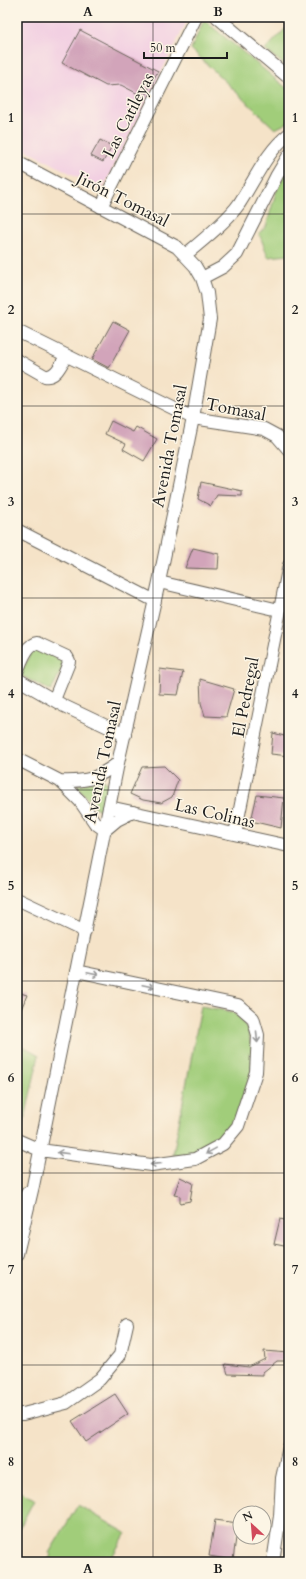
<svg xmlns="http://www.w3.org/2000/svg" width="306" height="1579" font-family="Cardo,serif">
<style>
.built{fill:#f2cfe2}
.green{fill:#a1cd7a;stroke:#5e744b}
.building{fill:#d2a4ba}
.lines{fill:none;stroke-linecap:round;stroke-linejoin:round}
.minor-casing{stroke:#686258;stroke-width:14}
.minor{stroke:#fff;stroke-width:12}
.oneway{stroke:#999}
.grid{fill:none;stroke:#1c1c1c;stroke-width:1;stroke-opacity:0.55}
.labels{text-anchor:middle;stroke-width:3;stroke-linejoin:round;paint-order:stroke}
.street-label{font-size:17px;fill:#1c1c1c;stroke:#fcf5e5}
.neatline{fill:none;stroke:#1c1c1c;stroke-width:1.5}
.grid-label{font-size:13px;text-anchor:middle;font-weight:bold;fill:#1c1c1c}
</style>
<rect width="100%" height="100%" fill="#fcf5e5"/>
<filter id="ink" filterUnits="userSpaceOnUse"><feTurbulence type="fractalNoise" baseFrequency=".025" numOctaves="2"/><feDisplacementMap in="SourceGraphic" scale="8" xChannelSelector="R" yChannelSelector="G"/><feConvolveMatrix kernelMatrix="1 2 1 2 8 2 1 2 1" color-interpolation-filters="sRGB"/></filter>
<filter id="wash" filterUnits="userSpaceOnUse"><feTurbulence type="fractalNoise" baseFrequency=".012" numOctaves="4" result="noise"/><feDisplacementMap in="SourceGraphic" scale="16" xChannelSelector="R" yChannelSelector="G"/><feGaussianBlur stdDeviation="0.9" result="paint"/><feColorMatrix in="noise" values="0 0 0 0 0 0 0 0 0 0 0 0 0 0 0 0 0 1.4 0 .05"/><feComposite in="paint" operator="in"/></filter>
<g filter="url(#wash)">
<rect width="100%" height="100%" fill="#f5e3c8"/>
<path class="built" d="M17,17H189L102,190L17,145Z"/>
<path class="green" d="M204,20L289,90V122L275,129L191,49Z
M289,25V68L265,50Z
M289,164V255L268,257L259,233L266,227L276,192Z
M34,646L65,662L51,691L20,675Z
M103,780L109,784L103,811L96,808L76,785Z
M201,1006L233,1012L242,1020L248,1031L253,1052L251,1076L231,1129L220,1140L204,1149L186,1156L173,1155Z
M23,1046L39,1055L23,1127L17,1124V1061Z
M17,1491L34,1500L17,1533Z
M78,1505L126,1533L109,1562H47L51,1555L49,1553Z"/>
<g id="blocks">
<path class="building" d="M80,30L158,71L144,97L121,85L106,86L62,63Z
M100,140L112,146L103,162L91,156Z
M113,321L130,330L109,368L92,359Z
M111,421L133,432L136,427L157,439L144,461L123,449L126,444L105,434Z
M201,482L242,491V496L217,495L211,506L198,499Z
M193,548L219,554L218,569L185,568Z
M160,669L183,672L178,695L159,694Z
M200,679L234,689L226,717L205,716L201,703Z
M273,733L288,737L286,746L289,747V756L271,754Z
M164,766L178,780L172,797L161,803L143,800L130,794L142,767Z
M257,795L284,798L281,828L251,821Z
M17,992L27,995L17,1019Z
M180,1177L193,1183L190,1201L180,1203V1196L174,1195Z
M280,1219L289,1221V1247L274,1244Z
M264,1351L289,1353V1361H277L263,1372V1375L228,1374L225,1364L249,1367L265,1359Z
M115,1394L128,1414L86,1442L72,1421Z
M215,1520L238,1523L233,1560L209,1556Z"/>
</g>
</g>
<g filter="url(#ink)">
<use href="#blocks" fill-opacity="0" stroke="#686258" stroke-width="1"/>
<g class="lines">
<g class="minor-casing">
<path id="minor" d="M217,17L289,78
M17,162L177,247L195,266L202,278L207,293L210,319L193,418L159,582L118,763L33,1186L17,1254
M101,207L196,17
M185,255C202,241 227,221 239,204C255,180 266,152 289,134
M202,278L223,267L237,254L277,175L289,155
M17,331L193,418L264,429L277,436L289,450
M17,360L45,376C56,378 61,364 66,356
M17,530L155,601
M159,582L279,610
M17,672C21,663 26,644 37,643L67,657L69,661L68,665L54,700
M17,677L19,680L64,706L125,735
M17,759L60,781L80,801L95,823L105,830L117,820L133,812
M60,781C88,782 96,779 118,763
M109,807L289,846
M235,834L289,565
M17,899L85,931
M17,1140L40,1150L151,1165L195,1159L223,1144L238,1126L256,1072L258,1035L253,1018L238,1005L76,971
M17,1210L28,1192
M17,1414H23L66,1403L100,1379L120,1355L127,1324
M273,1562L280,1516L282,1478L289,1447"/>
</g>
<use href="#minor" class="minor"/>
</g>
<defs><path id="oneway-shaft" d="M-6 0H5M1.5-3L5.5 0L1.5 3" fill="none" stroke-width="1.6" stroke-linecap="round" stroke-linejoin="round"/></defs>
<g class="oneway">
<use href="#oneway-shaft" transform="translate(93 974) rotate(12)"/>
<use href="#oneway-shaft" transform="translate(148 986) rotate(12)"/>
<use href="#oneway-shaft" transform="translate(257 1037) rotate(85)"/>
<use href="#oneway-shaft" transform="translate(211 1151) rotate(151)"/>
<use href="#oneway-shaft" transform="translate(63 1153) rotate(-173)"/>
<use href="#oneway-shaft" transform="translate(156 1164) rotate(174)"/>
</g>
</g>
<path class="grid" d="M153,17V1562M17,214H289M17,406H289M17,598H289M17,790H289M17,981H289M17,1173H289M17,1365H289"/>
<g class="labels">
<g class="street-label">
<text transform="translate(128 115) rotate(-63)" y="6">Las Catileyas</text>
<text transform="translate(123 199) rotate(27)" y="6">Jirón Tomasal</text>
<text transform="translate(236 409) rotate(11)" y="6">Tomasal</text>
<text transform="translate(169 446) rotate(-79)" y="6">Avenida Tomasal</text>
<text transform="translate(245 697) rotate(-79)" y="6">El Pedregal</text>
<text transform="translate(102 762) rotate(-78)" y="6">Avenida Tomasal</text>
<text transform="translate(215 813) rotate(13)" y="6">Las Colinas</text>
</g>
</g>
<rect width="306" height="1579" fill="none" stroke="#fcf5e5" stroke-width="44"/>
<g transform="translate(252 1525) rotate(334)"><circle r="19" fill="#fcf5e5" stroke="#a29e95"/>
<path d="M0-3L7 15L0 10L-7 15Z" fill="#d1495b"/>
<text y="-6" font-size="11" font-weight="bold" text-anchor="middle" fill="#1c1c1c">N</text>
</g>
<path d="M144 52v6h83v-6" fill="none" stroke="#1c1c1c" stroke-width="2"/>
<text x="150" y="52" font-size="12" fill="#1c1c1c" stroke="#fcf5e5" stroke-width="3" paint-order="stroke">50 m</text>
<rect x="22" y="22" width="262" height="1535" class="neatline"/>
<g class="grid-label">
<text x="88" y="16">A</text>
<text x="218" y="16">B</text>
<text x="11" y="122">1</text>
<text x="295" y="122">1</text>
<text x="11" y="314">2</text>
<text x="295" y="314">2</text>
<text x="11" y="506">3</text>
<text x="295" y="506">3</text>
<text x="11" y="698">4</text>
<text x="295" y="698">4</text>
<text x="11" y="890">5</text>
<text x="295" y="890">5</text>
<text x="11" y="1082">6</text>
<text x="295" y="1082">6</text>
<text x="11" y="1274">7</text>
<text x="295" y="1274">7</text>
<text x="11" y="1466">8</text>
<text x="295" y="1466">8</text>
<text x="88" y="1573">A</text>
<text x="218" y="1573">B</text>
</g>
</svg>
